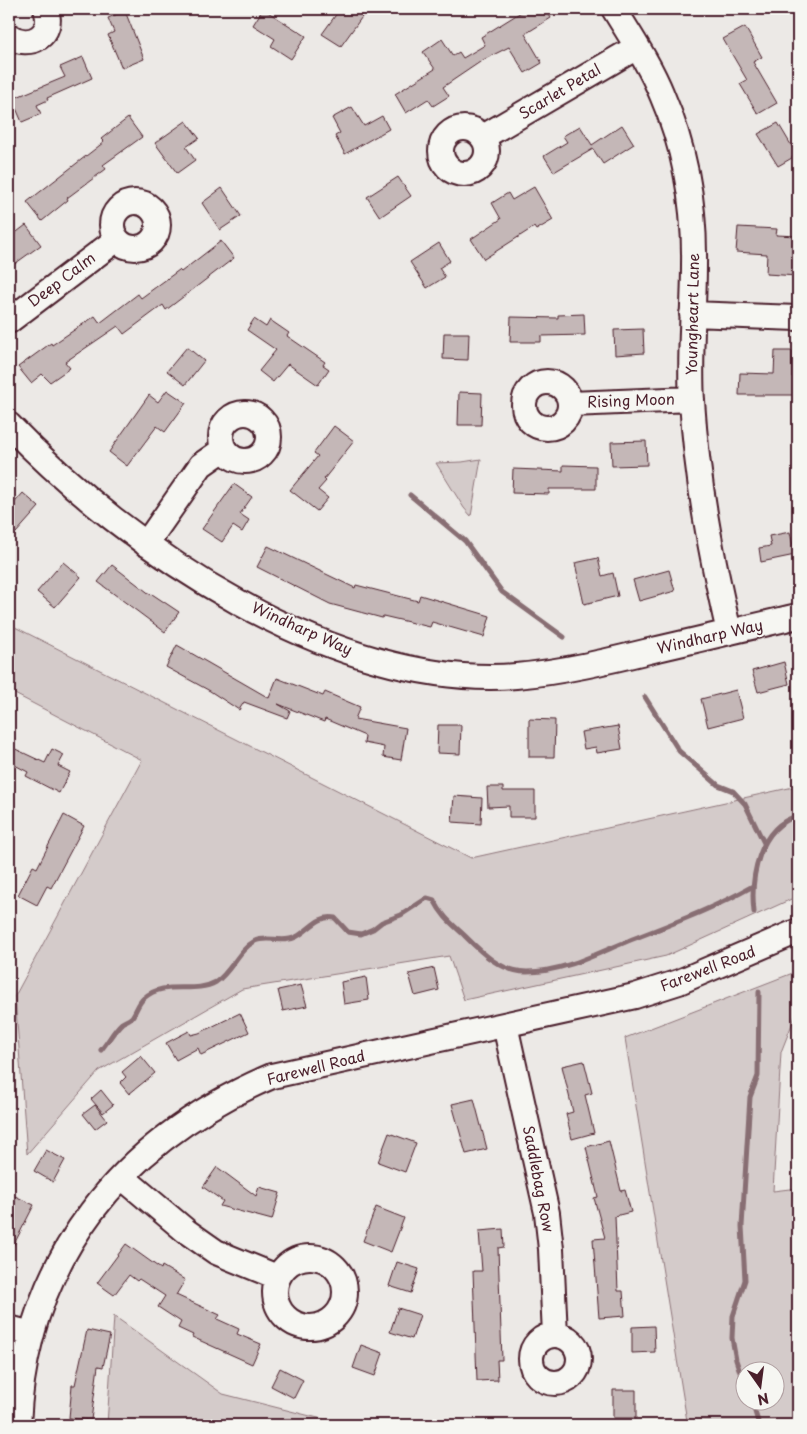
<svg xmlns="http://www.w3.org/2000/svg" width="807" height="1434" font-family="'Playpen Sans',sans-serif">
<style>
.green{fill:#d4cbca;stroke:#8f757a;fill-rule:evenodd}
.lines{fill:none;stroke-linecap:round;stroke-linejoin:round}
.stream{stroke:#886e73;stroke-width:5}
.building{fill:#c4b7b7;stroke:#4a1f2b}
.minor-casing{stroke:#4a1f2b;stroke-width:28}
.minor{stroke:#f6f6f2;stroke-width:24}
.labels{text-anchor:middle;stroke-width:4;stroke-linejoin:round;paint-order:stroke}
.street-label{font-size:15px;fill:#4a1f2b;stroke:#f6f6f2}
</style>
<rect width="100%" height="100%" fill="#ece9e6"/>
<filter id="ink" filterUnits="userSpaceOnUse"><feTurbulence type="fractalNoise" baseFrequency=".02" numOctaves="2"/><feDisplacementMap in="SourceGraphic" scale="10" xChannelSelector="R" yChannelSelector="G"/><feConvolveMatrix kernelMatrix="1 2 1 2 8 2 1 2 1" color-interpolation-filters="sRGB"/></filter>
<g filter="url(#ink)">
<path class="green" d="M481,459L471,516L464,508L436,463L462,462Z
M9,624L471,858L798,786V896L666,956L464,1000L449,956L242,989L99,1071L27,1154L15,996L142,760L9,691Z
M798,971V1009L781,1052L773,1191L798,1188V1425H685L687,1421L625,1038ZM744,1372H774V1402H744Z
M114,1316L223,1394L346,1425H107Z"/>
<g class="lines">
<path class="stream" d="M410,495L465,541L502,592L564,637
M645,697L679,751L718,785L733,791L745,804L764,843
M754,912C750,877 759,826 798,816
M101,1050C108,1042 114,1030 122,1023C125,1021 129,1020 132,1017C136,1012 138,1003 144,998C165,979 193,995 216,982C232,971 238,950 255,941C267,935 283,944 296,937C310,930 317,915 335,918L348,932L361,934L373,929L382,922L401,915L427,898L434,900C442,916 451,923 463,934C481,952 500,972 527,972C563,972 596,954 628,941C671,924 713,909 753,886
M744,1384L736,1360L732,1338L733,1316L745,1280L742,1226L750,1097L758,1076L759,992
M752,1402L759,1425"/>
</g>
<path class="building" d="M263,9L306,36L291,59L271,46L275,39L253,25Z
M340,9H356L364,14L341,46L322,34Z
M526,9H546L551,18L525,34L542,63L525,73L509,47L483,60L443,87L449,96L433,106L428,99L406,113L395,94L435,69L423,52L442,39L453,56L459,52L463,58L485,45L481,37Z
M125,11L144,59L122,68L108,35L114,32L108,18Z
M745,27L762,57L753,62L777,103L758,114L740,84L747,80L723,39Z
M83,57L92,78L47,98L48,100L37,105L41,114L22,122L12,99L65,77L60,67Z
M352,107L364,126L382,116L389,129L345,154L335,136L340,133L332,118Z
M128,118L142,137L103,165L106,169L67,198L68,200L42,221L27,202L104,142L101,139Z
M186,121L199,138L186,147L195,160L177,173L155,143Z
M778,123L797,155L778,166L758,134Z
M622,125L634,144L603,164L593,149L554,172L544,156L567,142L563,136L580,126L592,145Z
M398,177L411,196L380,217L367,197Z
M534,187L553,220L536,230L534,227L484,259L471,239L501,219L492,203L508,193L512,200Z
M222,188L241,216L220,230L202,203Z
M26,225L41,245L9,268V238Z
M738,227L777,229L776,235L798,236V276L766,274L767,254L736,252Z
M221,241L234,258L166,310L163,305L124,334L118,326L65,362L70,368L50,382L42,374L31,383L18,367L51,343L52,345L95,316L100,323L138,294L141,298L179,270L181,272Z
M439,243L450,261L439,268L445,277L427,288L410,262Z
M584,314L585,335L541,336V342H510L511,317L558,318V315Z
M254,319L266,327L270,320L289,333L287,336L325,362L323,365L329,369L318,385L288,364L273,382L259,371L276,350L247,330Z
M643,329L644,353L615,355L614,330Z
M444,333H469L468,360L443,359Z
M187,347L204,361L185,385L167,371Z
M775,351H792V377L798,378V395H739L740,373L774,374Z
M167,390L186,403L165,432L157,426L127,466L109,452L149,395L158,402Z
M459,392L482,393L481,425H458Z
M334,426L354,441L324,479L326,481L318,490L328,498L317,511L290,490L318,456L314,453Z
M646,441L647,465L612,466L611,442Z
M563,465L596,466V489H549V494L512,493L513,469L563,471Z
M234,484L252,497L240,514L249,520L242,532L233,526L222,542L202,529Z
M23,493L39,507L16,533L9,526V509Z
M790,532L795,555L761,562L759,548L771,546L769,536Z
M268,546L355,588L356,585L418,601L420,595L490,616L484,637L432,622L430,627L383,616L382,618L330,604L257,567Z
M598,558L602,576L613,573L618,596L584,604L575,563Z
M63,562L81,577L55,607L37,592Z
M112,565L151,595L152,594L179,612L165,632L98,582Z
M669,570L675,591L639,601L633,580Z
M177,645L269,698L277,678L323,696L325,692L360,707L355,719L406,728L401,760L383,757L384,747L364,743L365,736L325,719L324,722L278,704L290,711L287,718L244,702L239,710L210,691L166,667Z
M784,662L789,684L758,692L752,671Z
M736,690L743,718L708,727L701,699Z
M529,719L555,720L554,757H529Z
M438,725H461L460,754L437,753Z
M618,726L622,749L597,753L596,747L584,749L581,732Z
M9,746L45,763L52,749L64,755L58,766L70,772L59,793L26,776L28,772L9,762Z
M487,787H503V791H535V817H509V806L488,807Z
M454,796L482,798L481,824L452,822Z
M64,815L84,826L51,888L47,886L37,905L18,895L33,866L37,868Z
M434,968L439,990L415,996L409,974Z
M366,977L369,1000L344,1004L341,982Z
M301,985L307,1006L283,1011L278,990Z
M240,1013L249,1032L201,1055L198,1048L176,1060L166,1043L189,1031L191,1035L199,1033Z
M141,1056L155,1073L129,1094L120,1083L126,1077L122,1072Z
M584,1061L592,1093L585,1095L594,1133L572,1139L566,1114L573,1112L562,1066Z
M101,1090L113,1105L103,1113L91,1099Z
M474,1099L487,1149L466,1154L452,1104Z
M95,1105L107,1120L95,1129L83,1114Z
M389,1133L416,1143L405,1172L378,1162Z
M609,1141L621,1191L625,1190L631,1212L615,1216L618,1291H623L625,1316L599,1318L593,1239L605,1238L594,1198L598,1197L586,1147Z
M46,1150L65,1160L53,1182L34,1171Z
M217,1167L256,1196L259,1187L280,1193L272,1220L220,1206L223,1201L203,1187Z
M15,1196L34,1205L9,1254V1208Z
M376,1207L404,1218L391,1252L363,1241Z
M503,1229L504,1247L498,1248L502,1360H497L498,1380L477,1381L473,1271H482L479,1231Z
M126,1244L161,1269L162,1266L185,1280L176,1295L220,1315L217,1319L239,1329L237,1334L261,1344L252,1364L192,1337L193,1335L178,1328L181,1322L158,1307L165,1296L139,1279L137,1281L129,1275L114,1295L97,1283Z
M397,1262L419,1269L411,1293L389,1286Z
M398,1308L420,1315L412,1339L390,1332Z
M654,1326L655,1352L632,1353V1327Z
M87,1330L110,1335L103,1367L98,1366L91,1420L69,1418L72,1385H75Z
M361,1345L383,1353L375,1376L353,1368Z
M280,1368L303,1380L294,1398L271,1386Z
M613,1390H636V1418H613Z"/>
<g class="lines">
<g class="minor-casing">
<path id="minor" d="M614,9C631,37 650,65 662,95C685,148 695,207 694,265C694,310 689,356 692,401C697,481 711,554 729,632
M9,36C30,50 55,35 46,9
M441 151a23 23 0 1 1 46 0a23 23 0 1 1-46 0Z
M483,137L637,47
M112 225a23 23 0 1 1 46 0a23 23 0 1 1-46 0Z
M692,314L798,318
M9,321L116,240
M524 405a23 23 0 1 1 46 0a23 23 0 1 1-46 0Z
M571,404L692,399
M221 437a24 24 0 1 1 48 0a24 24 0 1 1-48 0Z
M9,425C129,550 334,690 516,676C563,672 608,661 653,650C702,639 750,627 798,616
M146,544L201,465L224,449
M505,1025L547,1213L551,1249L555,1335
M122,1177L186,1231L216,1252L277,1277
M275 1292a35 35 0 1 1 70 0a35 35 0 1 1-70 0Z
M9,1328L32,1334
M531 1359a24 24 0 1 1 48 0a24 24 0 1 1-48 0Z
M18,1425C25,1258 122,1140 272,1076L635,996L679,982L798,931"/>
</g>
<use href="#minor" class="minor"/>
</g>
</g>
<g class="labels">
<g class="street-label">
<text transform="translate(560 92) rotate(-31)" y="5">Scarlet Petal</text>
<text transform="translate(62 280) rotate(-37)" y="5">Deep Calm</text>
<text transform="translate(693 314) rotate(-89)" y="5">Youngheart Lane</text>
<text transform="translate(631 401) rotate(-2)" y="5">Rising Moon</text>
<text transform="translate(302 629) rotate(24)" y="5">Windharp Way</text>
<text transform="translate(710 637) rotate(-13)" y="5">Windharp Way</text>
<text transform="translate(708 969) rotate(-21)" y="5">Farewell Road</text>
<text transform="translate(316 1068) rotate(-14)" y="5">Farewell Road</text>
<text transform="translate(538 1179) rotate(79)" y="5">Saddlebag Row</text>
</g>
</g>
<rect width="807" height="1434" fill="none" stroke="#f6f6f2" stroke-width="30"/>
<rect x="15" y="15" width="777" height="1404" fill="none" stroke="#4a1f2b" stroke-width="2" filter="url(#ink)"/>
<g transform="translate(760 1386) rotate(166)"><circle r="24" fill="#f6f6f2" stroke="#b1a0a2"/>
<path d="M0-4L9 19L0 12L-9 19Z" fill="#4a1f2b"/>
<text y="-8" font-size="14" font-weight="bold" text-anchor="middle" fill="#4a1f2b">N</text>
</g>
</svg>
